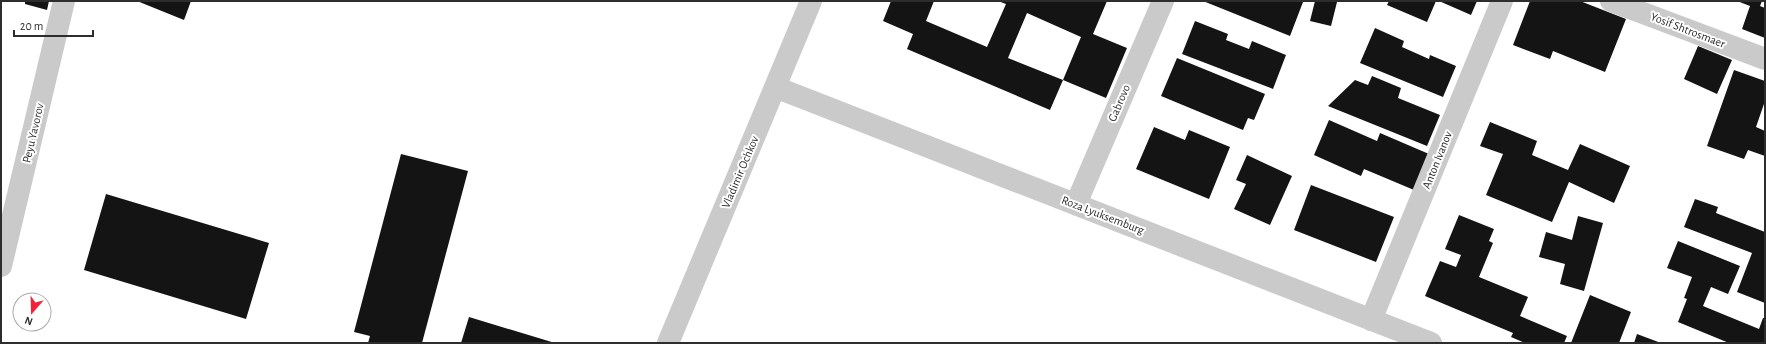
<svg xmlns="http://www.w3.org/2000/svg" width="1766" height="344" font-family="'Alegreya Sans',sans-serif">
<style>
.building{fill:#141414;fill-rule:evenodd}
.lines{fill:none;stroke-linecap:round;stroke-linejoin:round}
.minor{stroke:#cacaca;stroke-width:22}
.labels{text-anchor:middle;stroke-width:4;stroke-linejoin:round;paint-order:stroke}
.street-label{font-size:12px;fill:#2d2d2d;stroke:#fff}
</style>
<rect width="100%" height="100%" fill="#fff"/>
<path class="building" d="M25,1H49L47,10L25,4Z
M137,1H191L184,20Z
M891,1H934L926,21L987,47L1006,4L998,1H1107L1093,34L1127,48L1106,98L1063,80L1050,110L907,49L913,34L883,21ZM1027,13L1081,37L1063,80L1008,58Z
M1203,1H1299L1303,2L1290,36Z
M1315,1L1337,2L1331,26L1310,21Z
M1389,1H1436L1427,22L1387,5Z
M1439,1H1477L1471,15Z
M1530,1H1580L1626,19L1605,72L1553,51L1550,59L1513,45Z
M1737,1H1762L1760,6L1765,8V38L1742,29L1750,6Z
M1195,21L1228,34L1226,40L1249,49L1252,41L1286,55L1273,89L1182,54Z
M1375,28L1404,41L1402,47L1429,59L1430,55L1456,66L1443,97L1360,63Z
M1698,46L1732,60L1717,94L1684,79Z
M1177,58L1265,94L1254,120L1248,118L1243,130L1161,96Z
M1734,70L1765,81V101L1756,127L1765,131V156L1748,150L1744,159L1707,146Z
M1372,76L1401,88L1398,98L1440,115L1427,146L1328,106L1355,80L1368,85Z
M1329,120L1377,141L1380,133L1429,154L1414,190L1364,169L1361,176L1314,155Z
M1490,122L1537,141L1532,155L1568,170L1580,144L1630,166L1614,203L1569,182L1552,222L1486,195L1503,154L1480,146Z
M1154,127L1185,140L1189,130L1230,147L1209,199L1136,169Z
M401,154L468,171L422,343H368L370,336L354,332Z
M1247,155L1292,176L1270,225L1234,209L1246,184L1236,180Z
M1311,185L1394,217L1376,262L1294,230Z
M106,194L269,243L246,319L84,270Z
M1695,199L1718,207L1716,213L1765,232V303L1737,292L1752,253L1684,227Z
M1459,215L1494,229L1489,241L1493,243L1479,277L1528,297L1520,316L1567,336L1564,343H1525L1511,337L1513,333L1425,296L1440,261L1456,267L1461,255L1445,249Z
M1578,216L1603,223L1584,291L1560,284L1565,264L1539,257L1546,232L1572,240Z
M1678,241L1740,266L1728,294L1711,287L1703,306L1759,329L1763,318H1765V343H1729L1678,322L1687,299L1684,298L1692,277L1667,268Z
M1590,295L1631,312L1619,343H1571Z
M469,317L555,343H461Z
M1637,334L1661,343H1634Z"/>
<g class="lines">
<path class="minor" d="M1611,1L1765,59
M775,87L1431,343
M1076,204L1163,1
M1,266L64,1
M1371,320L1502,1
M668,343L811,1"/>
</g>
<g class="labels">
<g class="street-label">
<text transform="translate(1688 30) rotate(21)" y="4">Yosif Shtrosmaer</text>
<text transform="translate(1119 103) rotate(-67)" y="4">Gabrovo</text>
<text transform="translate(33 133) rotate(-77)" y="4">Peyu Yavorov</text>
<text transform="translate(1437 160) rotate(-68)" y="4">Anton Ivanov</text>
<text transform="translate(740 172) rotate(-67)" y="4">Vladimir Ochkov</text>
<text transform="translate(1103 215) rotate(21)" y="4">Roza Lyuksemburg</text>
</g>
</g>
<rect width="1766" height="344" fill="none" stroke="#2d2d2d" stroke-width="4"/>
<g transform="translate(32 312) rotate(200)"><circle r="19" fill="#ffffff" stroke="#ababab"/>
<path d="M0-3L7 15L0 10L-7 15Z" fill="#f42036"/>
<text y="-6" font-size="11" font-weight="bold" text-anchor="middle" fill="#2d2d2d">N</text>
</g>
<path d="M14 30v6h79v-6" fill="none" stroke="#2d2d2d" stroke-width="2"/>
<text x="20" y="30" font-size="12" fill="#2d2d2d" stroke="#ffffff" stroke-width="3" paint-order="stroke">20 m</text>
</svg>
